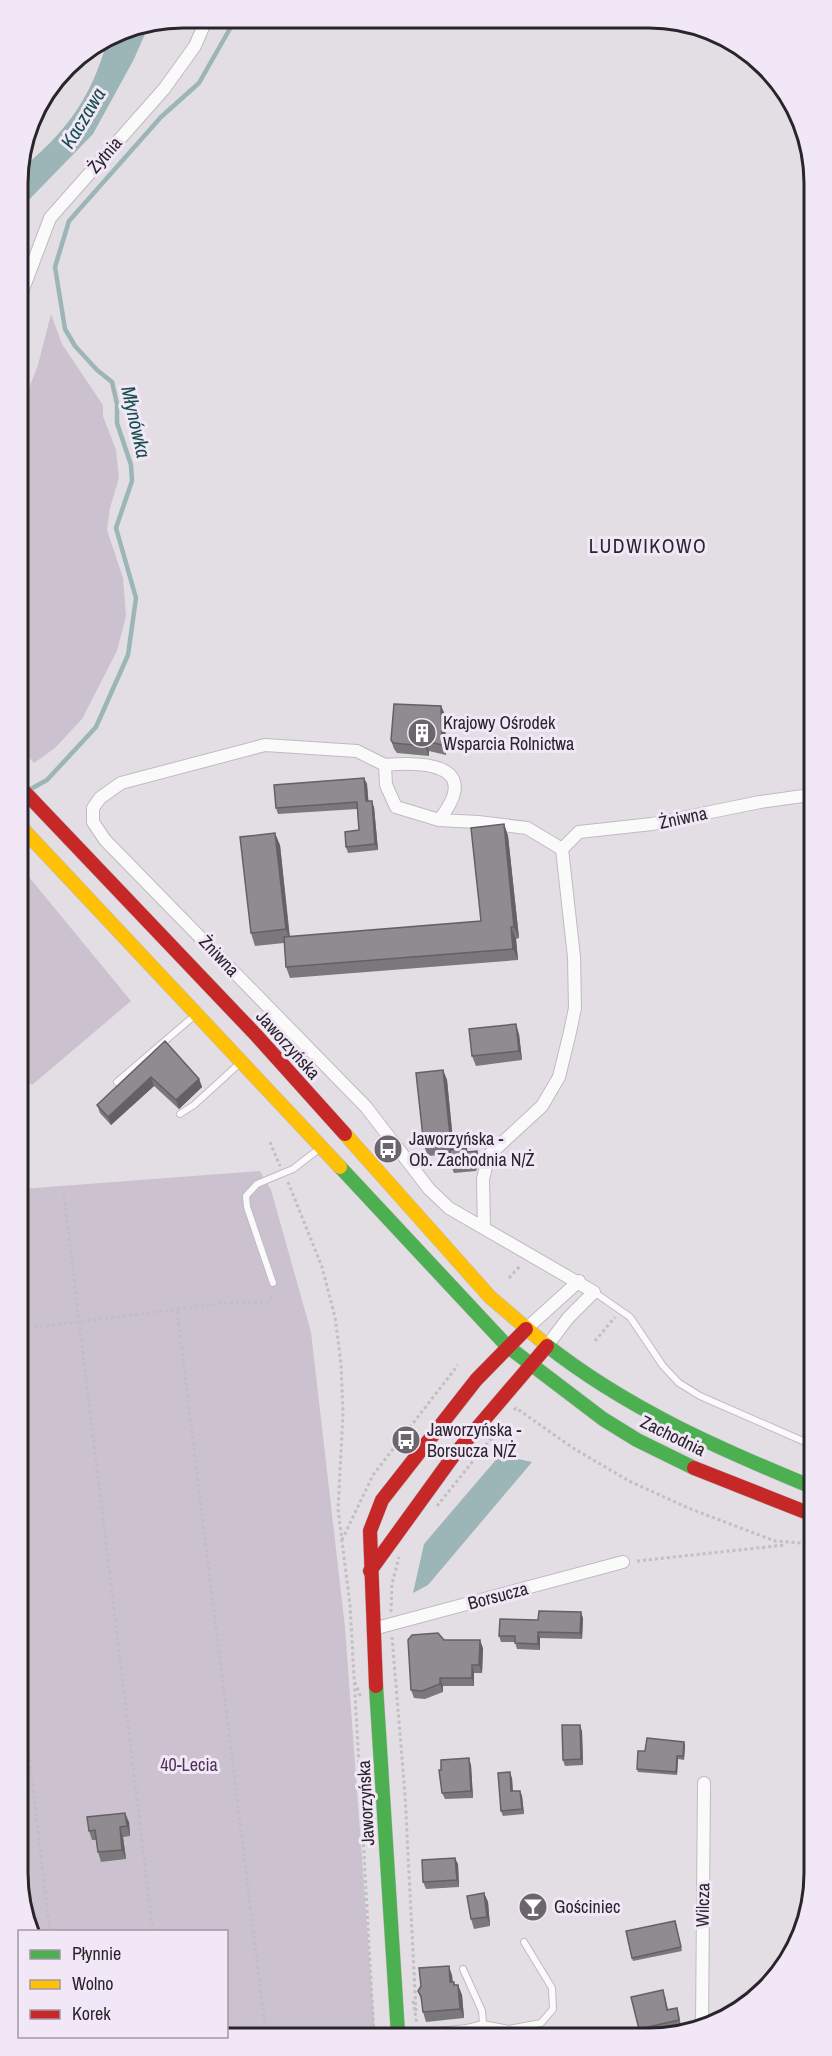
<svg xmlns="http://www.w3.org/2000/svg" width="832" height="2056" font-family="'Archivo Narrow',sans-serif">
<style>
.green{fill:#ccc2cf}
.water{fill:#9cb5b6}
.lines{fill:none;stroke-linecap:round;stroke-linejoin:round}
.stream{stroke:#9cb5b6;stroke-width:4.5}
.lane-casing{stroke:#bfbbc0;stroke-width:8}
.street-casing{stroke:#bfbbc0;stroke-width:14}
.fast-casing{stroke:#bfbbc0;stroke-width:15}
.slow-casing{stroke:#bfbbc0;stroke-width:15}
.jam-casing{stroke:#bfbbc0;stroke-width:15}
.path{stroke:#c0bfc1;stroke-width:3;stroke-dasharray:3 3;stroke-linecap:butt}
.lane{stroke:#fbfafb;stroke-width:6}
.street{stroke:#fbfafb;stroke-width:12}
.fast{stroke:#4caf50;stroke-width:14}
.slow{stroke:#ffc107;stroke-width:14}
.jam{stroke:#c62828;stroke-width:14}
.wall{fill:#7b787c}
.shaded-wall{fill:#646165}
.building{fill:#8f8b90;stroke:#646165;stroke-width:1.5}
.labels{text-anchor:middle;stroke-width:6;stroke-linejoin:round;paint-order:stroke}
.street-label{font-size:18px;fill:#29252b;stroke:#f2e7f6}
.poi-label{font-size:18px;fill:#29252b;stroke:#f2e7f6;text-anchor:start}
.park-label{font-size:18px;fill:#4f3359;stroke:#f2e7f6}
.water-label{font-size:20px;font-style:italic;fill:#154e4e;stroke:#f2e7f6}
.neighbourhood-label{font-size:20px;letter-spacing:1.5px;fill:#29252b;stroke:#f2e7f6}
.rim{fill:none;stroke:#29252b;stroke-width:3}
</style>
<rect width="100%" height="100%" fill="#e3dee4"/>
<path class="green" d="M51,314L62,344L103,405V416L116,450L119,478L110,508L107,530L123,578L126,616L117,651L82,719L55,748L34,763L20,748L19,414L38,365Z
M20,866L131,1001L32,1085L21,1076Z
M260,1171L271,1190L311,1332L345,1627L375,2034L227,2035L226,1932L33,1931L24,1915L21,1189Z"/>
<path class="water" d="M149,25L134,59L93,134L18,211V172C66,132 91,100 108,38L120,30Z
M500,1455L532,1462L428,1585L413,1593L424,1544Z"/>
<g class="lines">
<path class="stream" d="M29,790L47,780L96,727L128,655L136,598L116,528L132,481L131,465L117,423V404L112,382L97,370L75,346L65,329L55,267L69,221L161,117L199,83L236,18"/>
<g class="lane-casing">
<path id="lane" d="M117,1082L194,1016
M180,1114L194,1105L240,1063
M273,1283L247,1207L246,1196L257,1184L293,1169L319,1149
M594,1292L630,1317L663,1366L679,1383L700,1396L812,1445
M483,2024L509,2029L541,2023L553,2009L552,1988L524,1942
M407,2034L467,2028L483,2024L482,2011L463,1969"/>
</g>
<g class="street-casing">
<path id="street" d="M19,300L50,218L164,89L195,46L207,18
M385,765C428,761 482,766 439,820L396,807L386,785L385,765L357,751L265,745L121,783L100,798L93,808V822L105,840L366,1107L429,1189L449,1208L594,1292L568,1318L547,1346
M439,820L478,822L527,828L562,849
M562,849L579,832L652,824L760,802L810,795
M484,1228L483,1179L489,1155L542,1106L559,1077L570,1032L575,1008L574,957L562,849
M526,1329L579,1281
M373,1629L623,1562
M702,2027L704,1783"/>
</g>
<g class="fast-casing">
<path id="fast" d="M340,1167L507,1346L603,1419L637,1440L694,1468
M545,1344C626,1408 717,1448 812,1487
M376,1686L398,2034"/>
</g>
<g class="slow-casing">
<path id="slow" d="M20,826L340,1167
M345,1134L490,1297L545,1344"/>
</g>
<g class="jam-casing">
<path id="jam" d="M20,787L256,1035L345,1134
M694,1468L813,1515
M370,1571L454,1455L547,1346
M376,1686L370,1531L382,1500L476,1380L526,1329"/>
</g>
<path class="path" d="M270,1142L280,1166
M288,1182L322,1267L335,1317L341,1363L343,1414L338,1509L350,1605L374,2034
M64,1196L153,1932
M509,1278L521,1265
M177,1311L266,2034
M22,1329L234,1302L267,1303L274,1294
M595,1341L615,1317
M514,1410L516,1408L573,1448L629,1481L688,1508L775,1541L813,1544
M437,1506L502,1425
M342,1540L373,1475L458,1365
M637,1561L785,1545
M391,1612L392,1584L399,1557
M392,1637L405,1794L416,2012
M355,1682L361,1698
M23,1706L50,1932
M413,2001L417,2024"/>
<use href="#lane" class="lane"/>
<use href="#street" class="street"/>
<use href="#fast" class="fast"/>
<use href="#slow" class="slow"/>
<use href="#jam" class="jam"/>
</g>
<path class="wall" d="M441,706L445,715L446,755L429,751V756L397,753L394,749L391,740Z
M364,778L367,784L368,801L374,807L378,850L348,853L346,847L359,830L357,809L278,814L276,808Z
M504,824L508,836L519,938L516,939L518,960L290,978L286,967L284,943L255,946L251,933L280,845L290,937L481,921Z
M519,1034L522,1060L476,1066L472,1056Z
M165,1041L199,1079L202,1087L179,1109L154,1086L111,1125L100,1113L97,1105Z
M443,1070L447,1080L454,1149L468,1152L477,1151L479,1157L476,1171L454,1173L452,1168L451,1154L428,1156L424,1146Z
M583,1618L582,1639L540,1638V1650L517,1649L515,1642H501L499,1636L538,1620Z
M444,1640L483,1648L482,1673H474V1686H443V1692L425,1699L414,1698L411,1690Z
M582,1731L583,1765L565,1766L563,1760Z
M685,1745L684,1760L678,1759L677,1775L638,1772L637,1769L645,1751Z
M471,1765L473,1798L445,1799L442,1793Z
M512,1778L513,1791H520L522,1796L524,1814L503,1816L501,1811Z
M129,1822L130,1836L123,1837L126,1859L101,1862L98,1852L96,1840H92L89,1831Z
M458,1864L459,1887L426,1889L423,1882Z
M484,1893L488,1902L490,1926L474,1929L471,1919Z
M676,1924L682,1951L633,1961L632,1958Z
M452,1975L453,1982L455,1985H458L462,1995L464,2018L426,2022L423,2012L422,2002L418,1991Z
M665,1996L668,2009L677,2008L679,2014L681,2026L653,2033H641L639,2029Z"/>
<path class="shaded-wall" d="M441,706L445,715L446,755L442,745Z
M425,741L429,751V756L425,746Z
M364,778L367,784L369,807L366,801Z
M372,801L374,807L378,850L375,844Z
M504,824L508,836L519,938L514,927Z
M275,833L280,845L290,942L286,929Z
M511,927L516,939L518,960L513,949Z
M516,1024L519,1034L522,1060L519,1051Z
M443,1070L447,1080L454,1153L451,1144Z
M151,1077L154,1086L111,1125L108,1117Z
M199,1079L202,1087L179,1109L176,1100Z
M477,1151L479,1157L476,1171L474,1166Z
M581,1612L583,1618L582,1639L580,1633Z
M538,1632L540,1638V1650L538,1644Z
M480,1640L483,1648L482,1673L479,1665Z
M472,1665L474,1673V1686L472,1678Z
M440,1678L443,1686V1692L440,1684Z
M580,1725L582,1731L583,1765L581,1759Z
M684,1742L685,1745L684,1760L683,1756Z
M677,1756L678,1759L677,1775L676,1772Z
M469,1758L471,1765L473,1798L471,1791Z
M510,1772L512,1778L513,1797L511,1791Z
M520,1791L522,1796L524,1814L522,1809Z
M125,1813L129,1822L130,1836L127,1826Z
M120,1827L123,1837L126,1859L122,1850Z
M455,1858L458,1864L459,1887L457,1880Z
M484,1893L488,1902L490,1926L487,1917Z
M449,1966L452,1975L453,1992L450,1982Z
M458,1985L462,1995L464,2018L460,2009Z"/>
<path class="building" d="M394,704L441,706L442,745L425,741V746L393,743L391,740Z
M364,778L366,801H372L375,844L346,847L345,832L359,830L357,802L276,808L274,785Z
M504,824L514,927H511L513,949L286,967L284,937L481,921L471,828Z
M275,833L286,929L251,933L240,837Z
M516,1024L519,1051L472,1056L469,1029Z
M165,1041L199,1079L176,1100L151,1077L108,1117L97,1105Z
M443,1070L451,1144L424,1146L416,1073Z
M466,1148L467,1152L477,1151L474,1166L452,1168L450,1150Z
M539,1611L581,1612L580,1633L538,1632V1644L515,1643V1636H499L500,1619L538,1620Z
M438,1633L444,1640H480L479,1665H472V1678H440V1684L422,1691L411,1690L408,1640L412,1635Z
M562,1725H580L581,1759L563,1760Z
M647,1738L684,1742L683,1756H677L676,1772L637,1769L638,1751H645Z
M469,1758L471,1791L442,1793L439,1770H441V1760Z
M510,1772L511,1791H520L522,1809L501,1811L498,1773Z
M125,1813L127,1826L120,1827L122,1850L98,1852L95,1830L89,1831L87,1817Z
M455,1858L457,1880L423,1882L422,1860Z
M484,1893L487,1917L471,1919L467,1896Z
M675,1921L681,1947L632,1958L626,1931Z
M449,1966L450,1982H454V1985H458L460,2009L423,2012L421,1996L418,1991L421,1986L419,1968Z
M663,1990L667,2010L677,2008L679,2020L639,2029L631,1997Z"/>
<defs>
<g id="building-disc" transform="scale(1.5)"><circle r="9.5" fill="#6a666c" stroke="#f2e7f6"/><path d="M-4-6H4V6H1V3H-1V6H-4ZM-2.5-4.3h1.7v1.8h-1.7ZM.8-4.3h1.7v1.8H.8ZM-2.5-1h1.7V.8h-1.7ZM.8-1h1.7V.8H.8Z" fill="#fff"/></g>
<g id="bus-disc" transform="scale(1.5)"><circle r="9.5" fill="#6a666c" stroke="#f2e7f6"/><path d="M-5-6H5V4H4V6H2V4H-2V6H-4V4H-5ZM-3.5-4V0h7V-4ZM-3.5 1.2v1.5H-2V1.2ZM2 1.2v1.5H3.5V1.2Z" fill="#fff"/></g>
<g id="bar-disc" transform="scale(1.5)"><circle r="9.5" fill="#6a666c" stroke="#f2e7f6"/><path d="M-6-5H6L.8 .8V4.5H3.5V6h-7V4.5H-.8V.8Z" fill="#fff"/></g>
</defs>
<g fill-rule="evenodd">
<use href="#building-disc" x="422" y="733"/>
<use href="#bus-disc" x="388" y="1149"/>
<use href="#bus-disc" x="406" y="1440"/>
<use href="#bar-disc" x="533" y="1907"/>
</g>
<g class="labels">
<g class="street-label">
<text transform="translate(105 155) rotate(-49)" y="6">Żytnia</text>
<text transform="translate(683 818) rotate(-12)" y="6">Żniwna</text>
<text transform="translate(219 956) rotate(47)" y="6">Żniwna</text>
<text transform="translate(288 1045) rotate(48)" y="6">Jaworzyńska</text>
<text transform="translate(673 1436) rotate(26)" y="6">Zachodnia</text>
<text transform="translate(498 1596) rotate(-15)" y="6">Borsucza</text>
<text transform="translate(366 1803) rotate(-93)" y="6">Jaworzyńska</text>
<text transform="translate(703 1905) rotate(-89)" y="6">Wilcza</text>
</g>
<g class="poi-label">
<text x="443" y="729">Krajowy Ośrodek<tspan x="443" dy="21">Wsparcia Rolnictwa</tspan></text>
<text x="409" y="1145">Jaworzyńska -<tspan x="409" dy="21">Ob. Zachodnia N/Ż</tspan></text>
<text x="427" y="1436">Jaworzyńska -<tspan x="427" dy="21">Borsucza N/Ż</tspan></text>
<text x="554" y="1913">Gościniec</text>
</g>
<g class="park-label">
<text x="189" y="1771">40-Lecia</text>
</g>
<g class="water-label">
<text transform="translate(83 118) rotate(-59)" y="7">Kaczawa</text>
<text transform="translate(136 422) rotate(77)" y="7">Młynówka</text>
</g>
<g class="neighbourhood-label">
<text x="648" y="553">LUDWIKOWO</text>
</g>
</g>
<path d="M0 0H832V2056H0ZM183 28H649A155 155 0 0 1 804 183V1873A155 155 0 0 1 649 2028H183A155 155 0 0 1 28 1873V183A155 155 0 0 1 183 28Z" fill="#f2e7f6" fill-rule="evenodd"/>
<path class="rim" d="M183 28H649A155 155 0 0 1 804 183V1873A155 155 0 0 1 649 2028H183A155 155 0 0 1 28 1873V183A155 155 0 0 1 183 28Z"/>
<rect x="18" y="1930" width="210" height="108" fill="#f2e7f6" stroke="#a299a5" stroke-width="1.5"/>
<rect x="30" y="1950" width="30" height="9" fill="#4caf50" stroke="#a299a5" stroke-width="1.5"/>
<text x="72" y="1960" font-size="18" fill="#29252b">Płynnie</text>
<rect x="30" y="1980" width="30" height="9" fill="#ffc107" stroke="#a299a5" stroke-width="1.5"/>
<text x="72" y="1990" font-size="18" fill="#29252b">Wolno</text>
<rect x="30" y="2010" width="30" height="9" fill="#c62828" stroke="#a299a5" stroke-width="1.5"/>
<text x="72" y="2020" font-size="18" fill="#29252b">Korek</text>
</svg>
